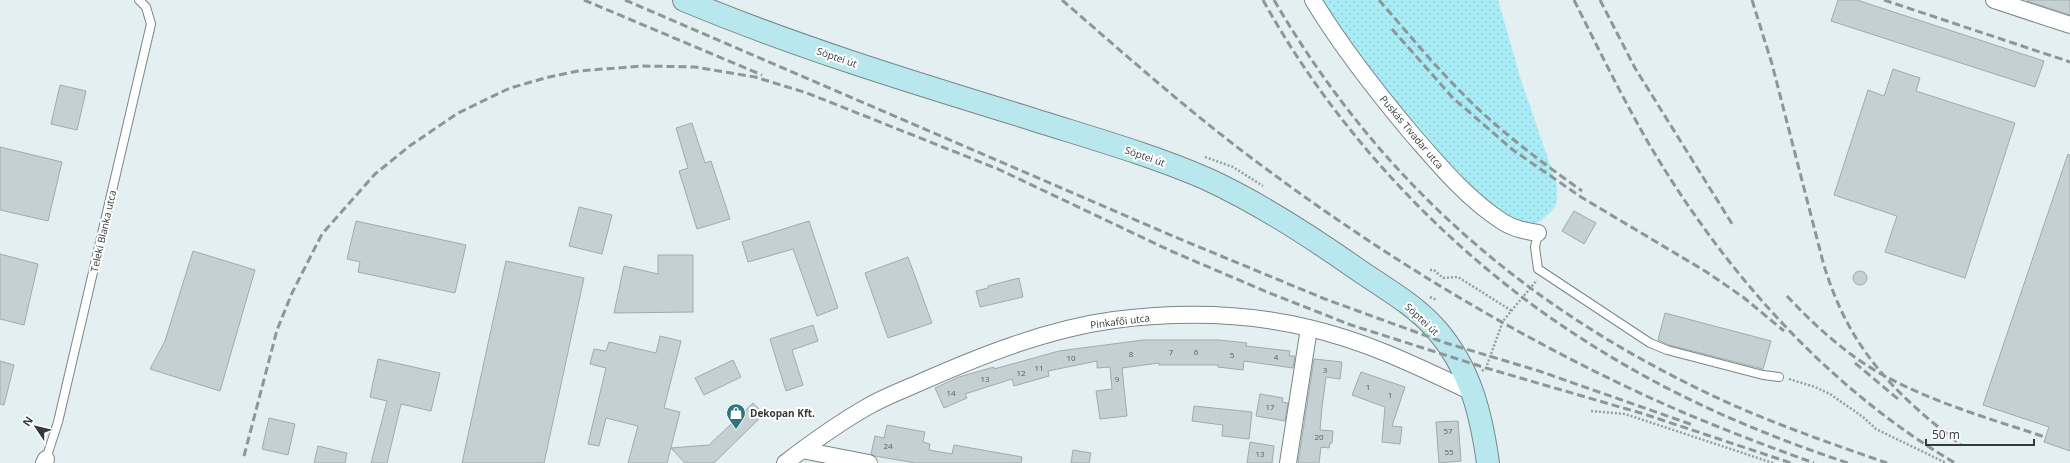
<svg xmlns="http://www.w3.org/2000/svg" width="2070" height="463" font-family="'Open Sans',sans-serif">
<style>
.grass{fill:url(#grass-dots)}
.building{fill:#c5d0d2;stroke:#a0abad}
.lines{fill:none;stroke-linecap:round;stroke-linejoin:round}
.lane-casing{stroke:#7b8688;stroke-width:10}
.street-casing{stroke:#7b8688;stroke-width:18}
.secondary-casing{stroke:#7b8688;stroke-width:24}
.path{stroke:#969ea0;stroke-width:2.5;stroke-dasharray:2 2;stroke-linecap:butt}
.lane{stroke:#fff;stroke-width:8}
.street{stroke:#fff;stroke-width:16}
.secondary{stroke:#b8e8ee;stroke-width:22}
.rail{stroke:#8e9698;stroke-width:3;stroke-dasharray:8 4;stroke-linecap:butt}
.labels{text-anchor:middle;stroke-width:4;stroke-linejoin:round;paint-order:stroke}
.number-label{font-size:8px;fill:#585e5f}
.street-label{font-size:10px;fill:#343839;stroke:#fff}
.poi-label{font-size:10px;font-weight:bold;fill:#343839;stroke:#fff;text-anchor:start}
</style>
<defs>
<pattern id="grass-dots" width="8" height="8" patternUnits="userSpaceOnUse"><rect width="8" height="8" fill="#a9ecf5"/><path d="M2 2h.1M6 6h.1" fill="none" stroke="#92cbd3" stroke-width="1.8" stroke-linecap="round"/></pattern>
</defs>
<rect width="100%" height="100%" fill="#e3eff1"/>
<path class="grass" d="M1324,0H1498L1521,80L1557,185V202L1552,211L1539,222L1525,224L1500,212L1471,187L1408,118L1367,69L1324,4Z"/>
<path class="building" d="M1838,0H1857L2044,61L2035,87L1831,21Z
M2027,0H2070V15L2027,1Z
M1893,69L1920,78L1916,91L2015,123L1965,278L1885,252L1897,216L1834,195L1868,90L1884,96Z
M60,85L86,91L77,130L51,124Z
M692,123L705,163L711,161L730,219L697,229L679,171L688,168L676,128Z
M0,147L62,162L48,221L0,210Z
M2068,154L2070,155V451L2044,442L2049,427L1983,405Z
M579,207L612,215L602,254L569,246Z
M1574,211L1596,223L1584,244L1562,231Z
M356,221L466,245L455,293L358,272L360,262L347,259Z
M809,221L838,308L817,316L793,249L748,262L742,242Z
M193,251L255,270L220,391L150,369L165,341Z
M0,254L38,264L24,325L0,319Z
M658,255H693V312L614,313L624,266L658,274Z
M908,257L932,323L888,338L865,273Z
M506,261L584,278L544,463H462Z
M1853 278a7 7 0 1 1 14 0a7 7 0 1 1-14 0Z
M1019,278L1023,297L980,307L976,291L988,288V286Z
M1665,313L1771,341L1763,369L1669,345L1658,340Z
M813,325L818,341L792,350L803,385L786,391L770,339Z
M660,336L681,341L664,408L680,412L667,463H628L638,426L606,418L599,446L588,444L606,368L590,364L594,349L606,351L609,342L656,353Z
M1143,340H1219L1247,343L1246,346L1290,351L1289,356H1295L1293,368L1244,361L1243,370L1218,367V365H1159V363L1122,368L1127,416L1100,419L1096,391L1112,389L1110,367L1097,368V361L1048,371L1049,376L1014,386L1012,379L965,394L967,398L944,408L935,388L959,377L994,367V369L1059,351Z
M378,359L440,373L431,411L401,404L387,463H371L387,401L370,397Z
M1314,359L1342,362L1340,379L1326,377L1322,407L1320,430L1333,431L1332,443H1330L1329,448L1321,447L1319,463H1298Z
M733,360L741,377L704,395L695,378Z
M0,361L14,365L4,405L0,404Z
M1361,372L1405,387L1392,426L1402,427L1400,444L1382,442L1385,407L1352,395Z
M1260,394L1283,398L1282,402L1288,403L1285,421L1256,416Z
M753,403L764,414L714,463H685L671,448L709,445Z
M1194,406L1252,412L1249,439L1222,436L1223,425L1192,421Z
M269,418L295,424L288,455L262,449Z
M1458,421L1461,461L1439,463L1436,422Z
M887,425L925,432L923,442L930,444L929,450L952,454L954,445L1022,457L1021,463H915L875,456L871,454L875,436L884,438Z
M1250,442L1274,446L1272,463H1247Z
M318,446L347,453L345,463H314Z
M1073,450L1091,453L1089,463H1071Z"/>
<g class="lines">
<g class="lane-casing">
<path id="lane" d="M1538,233L1535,247L1538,269L1650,343L1667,350L1763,375L1779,377
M46,459L58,422L151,24L146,7L139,0"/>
</g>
<g class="street-casing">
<path id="street" d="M1313,0C1342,48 1376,91 1412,134C1439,165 1468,200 1503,222C1514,229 1526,231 1538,233
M1994,0L2070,25
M802,450L869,463
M44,463L46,459
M785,463C811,443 839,423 867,407C884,397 903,390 921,382C982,355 1048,329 1114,320C1178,312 1247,313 1309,328C1369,342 1419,367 1474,393
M1288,463L1309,328"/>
</g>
<g class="secondary-casing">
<path id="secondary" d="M684,0C794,46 908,81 1022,116C1084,136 1147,153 1207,179C1259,203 1307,234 1354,267C1381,286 1413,303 1436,329C1470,368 1481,413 1488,463"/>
</g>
<path class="path" d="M1205,157L1233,167L1263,186
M1430,270H1434L1443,278L1458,277L1512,311
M1430,297L1437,300
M1482,371L1486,368L1503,321L1537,280
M1789,379L1815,387L1830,394L1863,417L1876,429L1946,463
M1591,411L1625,414L1773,463"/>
<use href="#lane" class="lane"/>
<use href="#street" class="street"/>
<use href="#secondary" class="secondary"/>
<path class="rail" d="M584,0L762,75
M625,0L1175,237L1325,299L1446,343L1539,371L1693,425
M1062,0C1129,58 1194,116 1265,168C1390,261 1530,345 1673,408C1719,428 1767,446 1814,463
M1263,0C1338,136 1455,259 1587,342C1668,394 1757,433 1848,463
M1274,0C1378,178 1518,302 1703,391C1762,420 1824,441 1887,463
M1379,0C1406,31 1433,64 1462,93C1498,130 1540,161 1582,191
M1574,0C1598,48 1622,97 1649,144C1724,271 1826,387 1955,463
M1600,0L1635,68L1734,227
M1752,0L1772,64L1823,262C1848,347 1892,392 1961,445
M1884,0L2070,62
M1392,29L1453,98L1513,150L1581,197L1705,271L1743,297L1784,331
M1787,296C1815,326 1847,355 1883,375C1934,403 1991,419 2045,437
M1855,363L1898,399
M244,456L277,330L292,293L322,234L375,174L411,145L458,113L510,88L549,77L578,71L643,66L695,67L755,77L807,93L998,169L1171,251L1267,292L1351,325L1486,368L1644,414L1791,463"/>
</g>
<defs>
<g id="shop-pin" transform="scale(1)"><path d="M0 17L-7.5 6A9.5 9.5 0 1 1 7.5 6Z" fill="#2d757e" stroke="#fff"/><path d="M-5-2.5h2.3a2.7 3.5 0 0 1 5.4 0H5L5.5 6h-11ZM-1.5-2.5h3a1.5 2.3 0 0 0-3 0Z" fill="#fff"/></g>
</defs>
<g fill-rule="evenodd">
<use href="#shop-pin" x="736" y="413"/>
</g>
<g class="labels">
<g class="number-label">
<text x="1171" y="355">7</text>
<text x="1196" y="355">6</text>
<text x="1131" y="357">8</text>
<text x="1232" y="358">5</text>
<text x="1276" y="360">4</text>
<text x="1071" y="361">10</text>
<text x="1039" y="371">11</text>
<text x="1325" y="373">3</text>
<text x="1021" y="376">12</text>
<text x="985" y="382">13</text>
<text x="1117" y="382">9</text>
<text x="1368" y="390">1</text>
<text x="951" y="396">14</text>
<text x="1390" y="398">1</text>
<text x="1270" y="410">17</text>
<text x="1448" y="434">57</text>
<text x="1319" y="440">20</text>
<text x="888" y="449">24</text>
<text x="1449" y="455">55</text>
<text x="1260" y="457">13</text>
</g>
<g class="street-label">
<text transform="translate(837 57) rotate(19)" y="4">Söptei út</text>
<text transform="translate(1412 132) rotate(50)" y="4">Puskás Tivadar utca</text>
<text transform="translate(1145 156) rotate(19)" y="4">Söptei út</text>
<text transform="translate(103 231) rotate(-77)" y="4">Teleki Blanka utca</text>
<text transform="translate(1422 319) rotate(43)" y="4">Söptei út</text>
<text transform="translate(1120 321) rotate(-7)" y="4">Pinkafői utca</text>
</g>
<g class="poi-label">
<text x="750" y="417">Dekopan Kft.</text>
</g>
</g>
<g transform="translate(36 427) rotate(305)" stroke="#ffffff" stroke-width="3" paint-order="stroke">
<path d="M0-3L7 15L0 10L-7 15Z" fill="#343839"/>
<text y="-6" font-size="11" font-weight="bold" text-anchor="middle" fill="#343839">N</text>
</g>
<path d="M1926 439v6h108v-6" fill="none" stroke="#343839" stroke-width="2"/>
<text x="1932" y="439" font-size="12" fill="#343839" stroke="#ffffff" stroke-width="3" paint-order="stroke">50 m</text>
</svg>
